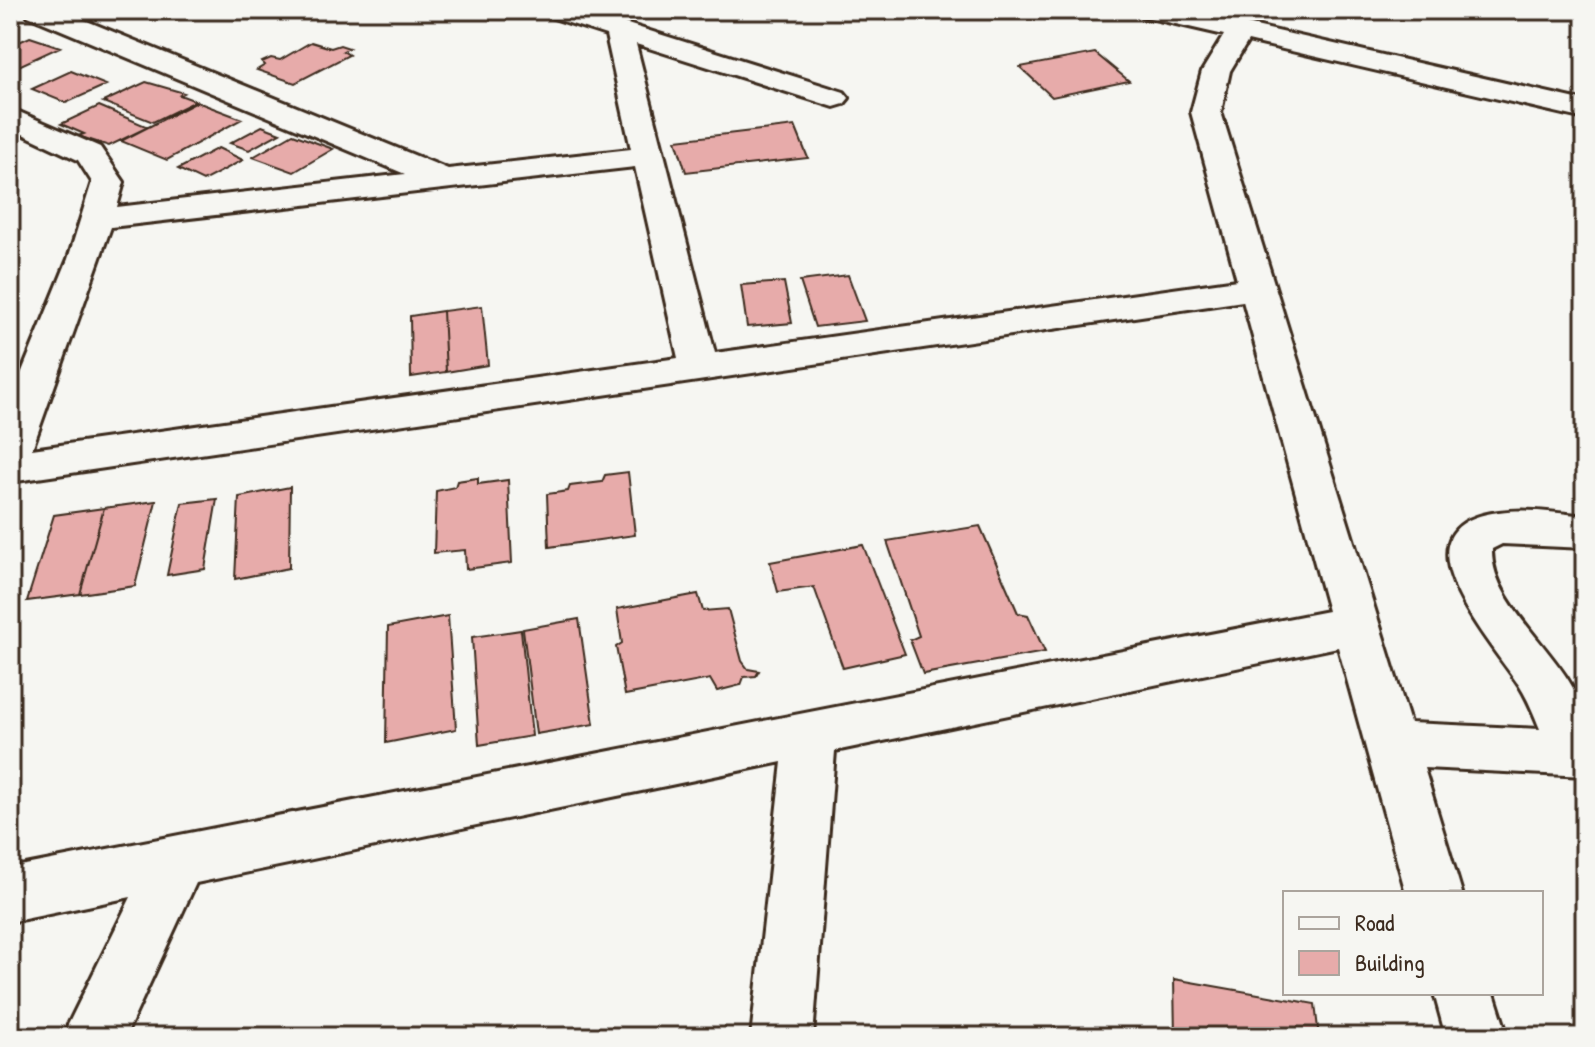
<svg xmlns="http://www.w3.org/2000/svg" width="1595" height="1047" font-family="'Patrick Hand',sans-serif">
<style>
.building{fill:#e7abaa;stroke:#3b2a1e;stroke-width:2}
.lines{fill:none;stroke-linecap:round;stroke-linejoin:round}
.minor-casing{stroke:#3b2a1e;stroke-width:6}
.minor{fill:#f6f6f2;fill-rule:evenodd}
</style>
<rect width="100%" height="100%" fill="#f6f6f2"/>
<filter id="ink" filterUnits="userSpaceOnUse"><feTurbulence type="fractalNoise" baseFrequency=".0125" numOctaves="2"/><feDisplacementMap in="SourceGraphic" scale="16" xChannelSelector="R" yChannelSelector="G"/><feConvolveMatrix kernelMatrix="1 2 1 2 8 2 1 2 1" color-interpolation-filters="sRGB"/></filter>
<g filter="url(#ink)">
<path class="building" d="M30,37L60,47L10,70V46Z
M311,42L331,48L340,45L349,48L343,51L349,55L295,83L257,70L265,65L262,62L271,58L280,60Z
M1095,53L1129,81L1052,97L1020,67Z
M71,71L106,85L66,103L32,89Z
M146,82L184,93L180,95L196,101L153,122L103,102Z
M197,102L242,119L167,160L121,141Z
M99,106L148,127L109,146L78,136L84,134L61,124Z
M262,126L280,133L249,150L230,143Z
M795,126L808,158L686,172L676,140Z
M293,134L333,149L294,172L253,157Z
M218,148L243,160L203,181L178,169Z
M848,275L865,321L815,327L800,281Z
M784,282L792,323L747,327L741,285Z
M482,306L488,365L446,372L443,311Z
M443,311L446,372L411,377L410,316Z
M628,472L635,535L549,547L547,494L568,491L570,486L602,482L605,475Z
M478,478V484L508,480L512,563L466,569L465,550L434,553L436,491L455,487L457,481Z
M290,487L289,568L235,579L239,497Z
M217,499L205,569L167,575L182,503Z
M156,501L135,586L80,594L104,508Z
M104,508L80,594L27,601L54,515Z
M980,526L1018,613L1028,615L1045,652L923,674L910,640L919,636L887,541Z
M863,545L905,654L843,668L814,587L778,592L770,562Z
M698,594L703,611L728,609L742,661L748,669L759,671L756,676L744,677L741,685L717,691L710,679L625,695L616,647L622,643L617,609Z
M448,616L456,729L386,743L388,627Z
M579,619L594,724L536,734L523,629Z
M521,630L532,736L479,745L472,637Z
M1174,979L1315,1004L1319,1037H1175Z"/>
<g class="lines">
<g class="minor-casing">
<path id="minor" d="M24,10H60L448,169L631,149L606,35L547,16L543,10H583L844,92L849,98L844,104L834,107L636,44L715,353L1237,280L1191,112L1202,71L1224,35L1141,16L1137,10H1185L1585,101V119L1248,41L1230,71L1221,112L1410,723L1540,729C1534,714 1528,699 1519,685C1489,640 1386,526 1499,512C1528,508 1557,513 1585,516V548L1502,544L1492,549C1490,607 1569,657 1584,714C1589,732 1585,758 1585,776L1424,768L1462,893H1406L1338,647L835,751L813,1037H751L782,762L196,883L125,1037H62L131,897L10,922V868L1328,611L1243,301L10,482V401L68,259L92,182L78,160L10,128V108L100,147L124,182L117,207L405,174L28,16ZM635,167L678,358L32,449L111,227Z
M1434,993H1494L1508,1037H1446Z"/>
</g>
<use href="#minor" class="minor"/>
</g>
</g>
<rect width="1595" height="1047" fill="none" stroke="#f6f6f2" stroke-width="40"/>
<rect x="20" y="20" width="1555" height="1007" fill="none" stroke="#3b2a1e" stroke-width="3" filter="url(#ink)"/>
<rect x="1283" y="891" width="260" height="104" fill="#f6f6f2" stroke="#aba49d" stroke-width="2"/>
<rect x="1299" y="917" width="40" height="12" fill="#f6f6f2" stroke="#aba49d" stroke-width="2"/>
<text x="1355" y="931" font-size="24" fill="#3b2a1e">Road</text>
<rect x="1299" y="951" width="40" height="24" fill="#e7abaa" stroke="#aba49d" stroke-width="2"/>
<text x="1355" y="971" font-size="24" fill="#3b2a1e">Building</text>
</svg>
